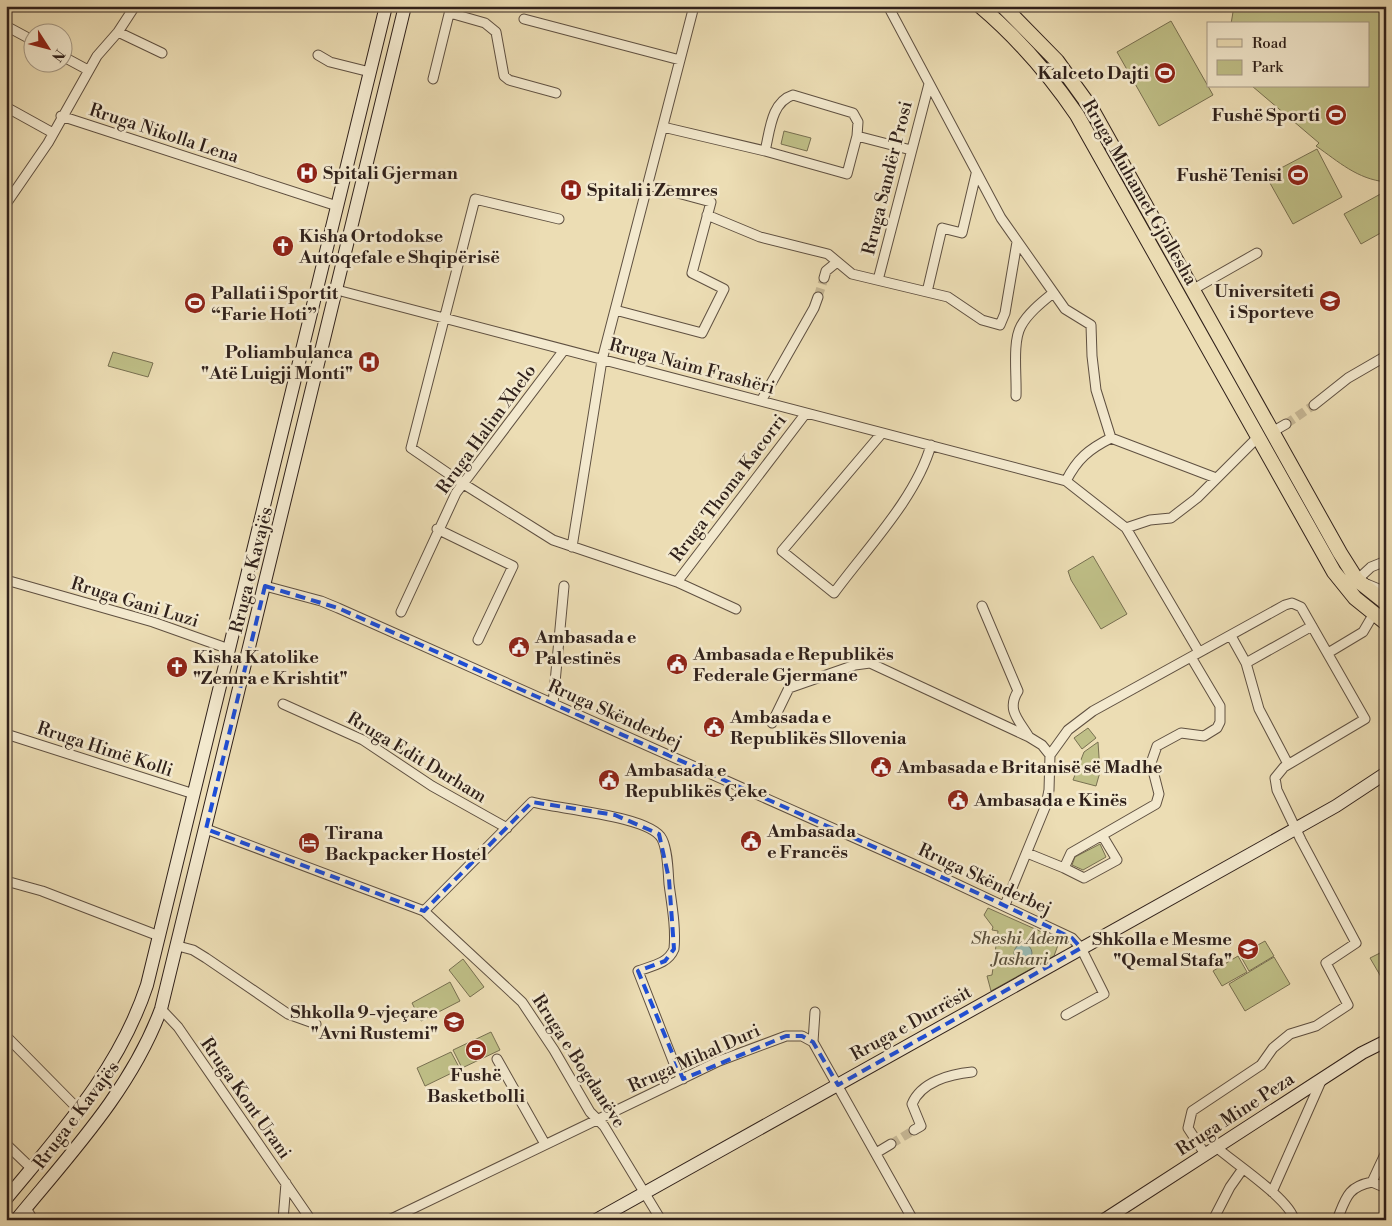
<svg xmlns="http://www.w3.org/2000/svg" width="1392" height="1226" font-family="'Libre Bodoni',serif">
<style>
.green{fill:#bfbf87;stroke:#787051}
.water{fill:#9abbb3;stroke:#707d76}
.lines{fill:none;stroke-linecap:round;stroke-linejoin:round}
.street-tunnel{stroke:#c6b795;stroke-width:9;stroke-dasharray:9 4.5;stroke-linecap:butt}
.street-casing{stroke:#5f5041;stroke-width:11}
.secondary-casing{stroke:#30211b;stroke-width:14}
.primary-casing{stroke:#30211b;stroke-width:16}
.street{stroke:#f3e9ce;stroke-width:9}
.secondary{stroke:#f3e9ce;stroke-width:12}
.primary{stroke:#ecddb4;stroke-width:14}
.marked{fill:none;stroke:#1d4ed8;stroke-width:4;stroke-dasharray:10 6;stroke-linejoin:round}
.labels{text-anchor:middle;stroke-width:5;stroke-linejoin:round;paint-order:stroke}
.poi-label{font-size:18px;font-weight:bold;fill:#30211b;stroke:#f3e9ce;text-anchor:start}
.street-label{font-size:18px;fill:#30211b;stroke:#f3e9ce}
.park-label{font-size:18px;font-style:italic;fill:#5b503b;stroke:#f3e9ce}
</style>
<rect width="100%" height="100%" fill="#ecddb4"/>
<filter id="stains"><feTurbulence type="fractalNoise" baseFrequency=".004" numOctaves="4"/><feColorMatrix values="0 0 0 0 .2 0 0 0 0 .09 0 0 0 0 .02 0 0 0 .5 -.17"/></filter>
<radialGradient id="worn" r=".72"><stop offset=".6" stop-color="#630" stop-opacity="0"/><stop offset="1" stop-color="#630" stop-opacity=".3"/></radialGradient>
<path class="green" d="M1234,6H1386V182C1357,179 1339,162 1316,146L1319,143L1252,86H1368V24H1231Z
M1171,21L1213,95L1159,126L1117,52Z
M784,131L811,138L807,151L781,144Z
M1317,149L1342,197L1293,224L1266,176Z
M1386,191V230L1361,244L1344,214Z
M113,352L153,363L148,377L108,366Z
M1093,556L1127,614L1101,629L1071,580L1068,571Z
M1088,728L1096,738L1082,749L1074,738Z
M1098,742L1100,772L1096,786L1073,780L1084,752Z
M1100,844L1106,857L1083,870L1072,865L1075,857Z
M988,908L1053,937L1058,945L1054,956L991,991L987,976L992,975L998,931L992,930L993,927L984,915Z
M1265,941L1274,956L1249,971L1240,955Z
M1386,950V981L1384,982L1370,958Z
M1238,956L1247,972L1222,986L1213,971Z
M1274,957L1290,984L1245,1011L1229,984Z
M463,959L484,987L470,997L449,970Z
M450,982L460,1001L421,1021L412,1003Z
M491,1032L500,1050L462,1068L453,1050Z
M451,1052L460,1069L425,1086L417,1068Z"/>
<path class="water" d="M1014 953a9 9 0 1 1 18 0a9 9 0 1 1-18 0Z"/>
<g class="lines">
<path class="street-tunnel" d="M818,297L824,278
M1286,424L1314,405
M891,1144L914,1130"/>
<g class="street-casing">
<path id="street" d="M888,6L1001,218L1065,309L1091,325L1092,356L1096,390L1111,438
M450,13L485,23L496,32L504,76L509,80L556,93
M524,19L680,60
M6,26L32,40
M118,32L162,53
M318,55L330,62L370,72
M62,56L88,70
M433,79L451,6
M6,107L53,133
M61,116L337,206
M663,127L765,151L847,174L857,136L911,150
M765,151C770,131 771,102 793,95L853,113L858,122L857,136
M6,204L48,143L97,56L118,32L135,6
M707,215L760,237L828,254L852,274L948,297L982,320L1000,325L1005,313L1017,242
M559,219L475,199L411,448L462,483L553,540L677,582L736,609
M824,278L826,271L837,262
M878,280L929,84
M337,290L1066,481L1126,528L1199,652
M1192,290L1257,253
M927,292L942,228L962,233L976,174
M615,310L702,333L724,289L692,273L711,202L648,185
M1016,396C1017,377 1012,342 1021,326C1028,313 1042,302 1053,293
M761,401L814,308L818,297
M1314,405L1348,378L1386,356
M1272,432L1286,424
M882,433L782,551L834,593C867,548 916,498 931,445
M1111,438L1216,478
M1066,481C1077,459 1089,449 1111,438
M1126,528L1150,520L1171,518L1197,498L1258,437
M437,529L513,566L478,640
M572,547L602,360L694,6
M1386,561L1371,567L1357,580L1386,592
M6,580L153,622L229,649
M677,582L806,413
M265,586L321,601L338,608L929,871L1072,938L1081,948L1104,994L1066,1015
M982,606L1018,691C1006,710 1019,720 1029,737
M401,612L456,493L564,350
M1231,636L1246,663L1259,709L1288,764
M1328,653L1363,632L1373,615
M1246,663L1312,626
M283,704L363,740L432,786L507,828
M553,704L564,586
M772,723L789,688L855,665L870,663L1029,737L1042,745L1050,755
M6,734L194,794
M206,829L424,911L522,1002L554,1050L590,1112L604,1126L661,1220
M1027,853L1064,868L1071,853L1156,804L1159,794L1151,763L1157,746L1181,733L1204,736L1217,728L1220,722V706L1191,657
M1064,868L1084,878L1117,860L1102,835
M6,881L42,891L159,936
M1005,905L1046,805L1049,790L1050,755L1068,730L1093,711L1285,605L1292,603L1301,607L1365,719L1284,767L1275,778L1277,790L1301,840L1356,943L1326,963L1348,1005L1316,1026L1290,1034L1273,1048L1261,1065L1192,1111L1188,1128L1205,1154
M424,911L532,802C558,809 651,816 662,839C668,851 668,871 669,884C672,906 676,928 674,949C668,964 651,966 638,971L677,1071L683,1079
M178,946L193,950L206,958L288,1014L316,1024
M161,1009L178,1027L311,1220
M6,1036L79,1110
M813,1042L815,1012
M497,1059L545,1144
M914,1130L921,1126L912,1104C921,1082 950,1074 972,1072
M6,1144L31,1168
M1216,1147C1233,1162 1291,1200 1294,1220
M876,1153L891,1144
M1372,1182L1386,1152
M1372,1182L1386,1188
M1272,1192L1322,1079
M26,1208L33,1220
M283,1220L286,1183
M389,1220L719,1061L786,1036H802L813,1042L913,1220
M1213,1220L1230,1187L1242,1170
M1337,1220C1346,1198 1347,1187 1372,1182"/>
</g>
<g class="secondary-casing">
<path id="secondary" d="M6,1199C62,1131 119,1070 147,985L386,6
M16,1220C70,1154 131,1090 161,1009L405,6
M596,1220L1263,847L1336,806L1386,773
M1104,1220L1362,1053L1386,1041"/>
</g>
<g class="primary-casing">
<path id="primary" d="M980,6C1019,39 1049,74 1077,115L1334,572L1355,598L1386,623
M1003,6L1057,61L1091,108L1340,553L1357,580L1386,603"/>
</g>
<use href="#street" class="street"/>
<use href="#secondary" class="secondary"/>
<use href="#primary" class="primary"/>
</g>
<path class="marked" d="M265,586L338,608L993,900L1072,938L1081,948L838,1085L813,1042L802,1036H786L683,1079L638,971L665,961L674,949L669,879L659,834L615,815L532,802L424,911L206,829Z"/>
<defs>
<g id="stadium-disc" transform="scale(1.125)"><circle r="9.5" fill="#8f2418" stroke="#f3e9ce"/><path d="M0-5a6.5 5 0 1 0 0 10a6.5 5 0 1 0 0-10ZM-3.5-1.8h7v3.6h-7Z" fill="#fff"/></g>
<g id="hospital-disc" transform="scale(1.125)"><circle r="9.5" fill="#8f2418" stroke="#f3e9ce"/><path d="M-5-5h3v3.5h4V-5h3V5h-3V1.5h-4V5h-3Z" fill="#fff"/></g>
<g id="church-disc" transform="scale(1.125)"><circle r="9.5" fill="#8f2418" stroke="#f3e9ce"/><path d="M-1.2-6h2.4v3.5h3.3v2.4h-3.3V6h-2.4V-.1h-3.3v-2.4h3.3Z" fill="#fff"/></g>
<g id="university-disc" transform="scale(1.125)"><circle r="9.5" fill="#8f2418" stroke="#f3e9ce"/><path d="M0-5L7-2L0 1L-7-2ZM-4 1L0 2.5L4 1V4Q0 6-4 4Z" fill="#fff"/></g>
<g id="civic-disc" transform="scale(1.125)"><circle r="9.5" fill="#8f2418" stroke="#f3e9ce"/><path d="M-.6-6.5H3V-4.5H.6V-3L4-1V1h2V6H-6V1h2V-1L-.6-3ZM-1.2 2.5V6h2.4V2.5Z" fill="#fff"/></g>
<g id="hotel-disc" transform="scale(1.125)"><circle r="9.5" fill="#8f2418" stroke="#f3e9ce"/><path d="M-6-4.5h1.5V1H6V5H4.5V3h-9V5H-6ZM-4 0a1.8 1.8 0 1 1 3.6 0ZM.5 0V-2.5h3Q6-2.5 6 0Z" fill="#fff"/></g>
<g id="school-disc" transform="scale(1.125)"><circle r="9.5" fill="#8f2418" stroke="#f3e9ce"/><path d="M0-5L7-2L0 1L-7-2ZM-4 1L0 2.5L4 1V4Q0 6-4 4Z" fill="#fff"/></g>
</defs>
<g fill-rule="evenodd">
<use href="#stadium-disc" x="1165" y="73"/>
<use href="#stadium-disc" x="1336" y="115"/>
<use href="#hospital-disc" x="307" y="173"/>
<use href="#stadium-disc" x="1298" y="175"/>
<use href="#hospital-disc" x="571" y="190"/>
<use href="#church-disc" x="283" y="246"/>
<use href="#university-disc" x="1330" y="301"/>
<use href="#stadium-disc" x="195" y="303"/>
<use href="#hospital-disc" x="369" y="362"/>
<use href="#civic-disc" x="519" y="647"/>
<use href="#civic-disc" x="677" y="664"/>
<use href="#church-disc" x="177" y="667"/>
<use href="#civic-disc" x="714" y="727"/>
<use href="#civic-disc" x="881" y="767"/>
<use href="#civic-disc" x="609" y="780"/>
<use href="#civic-disc" x="958" y="800"/>
<use href="#civic-disc" x="751" y="841"/>
<use href="#hotel-disc" x="309" y="843"/>
<use href="#school-disc" x="1248" y="949"/>
<use href="#school-disc" x="454" y="1022"/>
<use href="#stadium-disc" x="476" y="1050"/>
</g>
<g class="labels">
<g class="poi-label">
<text x="1149" y="79" text-anchor="end">Kalceto Dajti</text>
<text x="1320" y="121" text-anchor="end">Fushë Sporti</text>
<text x="323" y="179">Spitali Gjerman</text>
<text x="1282" y="181" text-anchor="end">Fushë Tenisi</text>
<text x="587" y="196">Spitali i Zemres</text>
<text x="299" y="242">Kisha Ortodokse<tspan x="299" dy="21">Autoqefale e Shqipërisë</tspan></text>
<text x="1314" y="297" text-anchor="end">Universiteti<tspan x="1314" dy="21">i Sporteve</tspan></text>
<text x="211" y="299">Pallati i Sportit<tspan x="211" dy="21">“Farie Hoti”</tspan></text>
<text x="353" y="358" text-anchor="end">Poliambulanca<tspan x="353" dy="21">"Atë Luigji Monti"</tspan></text>
<text x="535" y="643">Ambasada e<tspan x="535" dy="21">Palestinës</tspan></text>
<text x="693" y="660">Ambasada e Republikës<tspan x="693" dy="21">Federale Gjermane</tspan></text>
<text x="193" y="663">Kisha Katolike<tspan x="193" dy="21">"Zemra e Krishtit"</tspan></text>
<text x="730" y="723">Ambasada e<tspan x="730" dy="21">Republikës Sllovenia</tspan></text>
<text x="897" y="773">Ambasada e Britanisë së Madhe</text>
<text x="625" y="776">Ambasada e<tspan x="625" dy="21">Republikës Çeke</tspan></text>
<text x="974" y="806">Ambasada e Kinës</text>
<text x="767" y="837">Ambasada<tspan x="767" dy="21">e Francës</tspan></text>
<text x="325" y="839">Tirana<tspan x="325" dy="21">Backpacker Hostel</tspan></text>
<text x="1232" y="945" text-anchor="end">Shkolla e Mesme<tspan x="1232" dy="21">"Qemal Stafa"</tspan></text>
<text x="438" y="1018" text-anchor="end">Shkolla 9-vjeçare<tspan x="438" dy="21">"Avni Rustemi"</tspan></text>
<text x="476" y="1081" text-anchor="middle">Fushë<tspan x="476" dy="21">Basketbolli</tspan></text>
</g>
<g class="street-label">
<text transform="translate(164 133) rotate(18)" y="6">Rruga Nikolla Lena</text>
<text transform="translate(887 178) rotate(-76)" y="6">Rruga Sandër Prosi</text>
<text transform="translate(1140 192) rotate(60)" y="6">Rruga Muhamet Gjollesha</text>
<text transform="translate(692 366) rotate(15)" y="6">Rruga Naim Frashëri</text>
<text transform="translate(486 429) rotate(-54)" y="6">Rruga Halim Xhelo</text>
<text transform="translate(728 488) rotate(-53)" y="6">Rruga Thoma Kacorri</text>
<text transform="translate(251 570) rotate(-76)" y="6">Rruga e Kavajës</text>
<text transform="translate(135 602) rotate(17)" y="6">Rruga Gani Luzi</text>
<text transform="translate(615 714) rotate(24)" y="6">Rruga Skënderbej</text>
<text transform="translate(105 749) rotate(18)" y="6">Rruga Himë Kolli</text>
<text transform="translate(417 757) rotate(31)" y="6">Rruga Edit Durham</text>
<text transform="translate(985 879) rotate(25)" y="6">Rruga Skënderbej</text>
<text transform="translate(911 1023) rotate(-29)" y="6">Rruga e Durrësit</text>
<text transform="translate(694 1058) rotate(-24)" y="6">Rruga Mihal Duri</text>
<text transform="translate(579 1061) rotate(57)" y="6">Rruga e Bogdanëve</text>
<text transform="translate(246 1098) rotate(55)" y="6">Rruga Kont Urani</text>
<text transform="translate(1235 1114) rotate(-33)" y="6">Rruga Mine Peza</text>
<text transform="translate(76 1115) rotate(-53)" y="6">Rruga e Kavajës</text>
</g>
<g class="park-label">
<text x="1020" y="944">Sheshi Adem<tspan x="1020" dy="21">Jashari</tspan></text>
</g>
</g>
<rect width="1392" height="1226" fill="none" stroke="#ecddb4" stroke-width="25"/>
<rect x="8" y="8" width="1377" height="1211" fill="none" stroke="#30211b" stroke-width="2.5"/>
<rect x="12" y="12" width="1367" height="1201" fill="none" stroke="#30211b"/>
<rect x="1207" y="22" width="162" height="65" fill="#f3e9ce" stroke="#a59986"/>
<rect x="1217" y="39" width="25" height="8" fill="#ecddb4" stroke="#a59986"/>
<text x="1252" y="48" font-size="15" fill="#30211b">Road</text>
<rect x="1217" y="60" width="25" height="15" fill="#bfbf87" stroke="#a59986"/>
<text x="1252" y="72" font-size="15" fill="#30211b">Park</text>
<g transform="translate(48 48) rotate(126)"><circle r="24" fill="#f3e9ce" stroke="#a59986"/>
<path d="M0-4L9 19L0 12L-9 19Z" fill="#8f2418"/>
<text y="-8" font-size="14" font-weight="bold" text-anchor="middle" fill="#30211b">N</text>
</g>
<rect width="100%" height="100%" filter="url(#stains)"/>
<rect width="100%" height="100%" fill="url(#worn)"/>
</svg>
